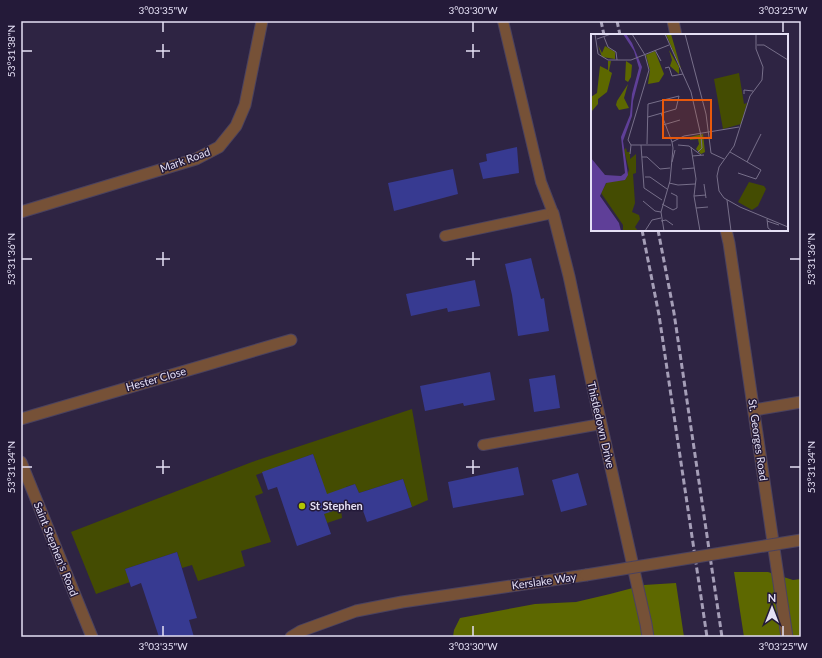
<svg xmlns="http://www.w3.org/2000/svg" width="822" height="658" font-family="Lato,sans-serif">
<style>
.green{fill:#444c02}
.forest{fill:#5d6800}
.building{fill:#373a91}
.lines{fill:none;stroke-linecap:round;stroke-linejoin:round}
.service-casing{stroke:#4b425f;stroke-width:12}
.minor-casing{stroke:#4b425f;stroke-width:13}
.tertiary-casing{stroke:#4b425f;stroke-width:13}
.service{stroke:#765137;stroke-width:10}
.minor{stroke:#765137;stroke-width:11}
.tertiary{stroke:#765137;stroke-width:11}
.rail{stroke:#a59eb7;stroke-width:3;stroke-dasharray:6 3;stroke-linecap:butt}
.tertiary-bridge-casing{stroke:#4b425f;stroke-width:13;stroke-linecap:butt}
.tertiary-bridge{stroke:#765137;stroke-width:11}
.ticks{fill:none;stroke:#e5e0f5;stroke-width:1.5}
.poi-dot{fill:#b1c500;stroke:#241a39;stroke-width:1.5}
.labels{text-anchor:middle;stroke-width:3;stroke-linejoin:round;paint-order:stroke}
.street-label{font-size:11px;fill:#e5e0f5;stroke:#241a39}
.poi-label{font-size:11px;font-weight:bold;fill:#e5e0f5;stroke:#241a39;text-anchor:start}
.inset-road{fill:none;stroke:#776f8a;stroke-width:1}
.view{fill:#e8590c;fill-opacity:0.15;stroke:#e8590c;stroke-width:2}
.inset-edge{fill:none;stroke:#e5e0f5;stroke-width:2}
.neatline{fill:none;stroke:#e5e0f5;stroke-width:1.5}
.ticks-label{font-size:10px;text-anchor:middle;fill:#e5e0f5}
</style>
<rect width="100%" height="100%" fill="#2e2443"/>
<path class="green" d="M412,409L428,500L412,507L403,479L359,493L355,484L346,487L352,505L341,509L342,518L327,523L311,476L320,473L313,454L256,475L263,493L255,496L271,542L241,551L245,566L198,581L192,565L182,568L177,552L125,569L130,582L96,594L71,532L252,462Z"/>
<path class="forest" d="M734,572H768L793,580L801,579V637H744Z
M676,583L684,637H453L454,630L460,618L535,604L576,602L610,594L644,585Z"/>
<path class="building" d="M517,147L519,173L483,179L479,163L487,161L486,154Z
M453,169L458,194L394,211L388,183Z
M531,258L541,299L544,298L549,331L518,336L512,295L505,264Z
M475,280L480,306L448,312L447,308L411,316L406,294Z
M490,372L495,400L464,406L463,403L425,411L420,386Z
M555,375L560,408L534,412L529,379Z
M313,454L327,494L355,484L359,493L403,479L412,507L367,522L360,502L324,514L331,534L297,546L277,487L268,490L262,472Z
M518,467L524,495L453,508L448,482Z
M578,473L587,505L561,512L552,480Z
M177,552L197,618L189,620L194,637H159L141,583L131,587L125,569Z"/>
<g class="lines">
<g class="service-casing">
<path id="service" d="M445,236L553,213L541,182L503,21
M483,445L601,424"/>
</g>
<g class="minor-casing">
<path id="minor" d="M673,21L676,35
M21,212L196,159L219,147L236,126L245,105L262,21
M553,213L569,276L591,379L646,624L648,637
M726,230L729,243L787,637
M754,410L801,402
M21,419L291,340
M21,462L92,637"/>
</g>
<g class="tertiary-casing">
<path id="tertiary" d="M291,637L301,631L356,611L402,602L586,575"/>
</g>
<use href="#service" class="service"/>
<use href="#minor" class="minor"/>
<use href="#tertiary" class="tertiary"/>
<path class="rail" d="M601,21L604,35
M617,21L620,35
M642,230L659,315L707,637
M658,230L674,313L722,637"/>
<g class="tertiary-bridge-casing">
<path id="tertiary-bridge" d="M586,575L801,540"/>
</g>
<use href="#tertiary-bridge" class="tertiary-bridge"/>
</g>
<path class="ticks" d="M163,22V32M473,22V32M783,22V32M163,44V58M473,44V58M22,51H32M156,51H170M466,51H480M163,252V266M473,252V266M22,259H32M156,259H170M466,259H480M790,259H800M163,460V474M473,460V474M22,467H32M156,467H170M466,467H480M790,467H800M163,626V636M473,626V636M783,626V636"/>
<circle class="poi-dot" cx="302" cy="506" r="4"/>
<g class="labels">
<g class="street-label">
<text transform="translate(185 160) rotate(-20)" y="4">Mark Road</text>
<text transform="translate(156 379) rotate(-16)" y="4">Hester Close</text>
<text transform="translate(601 425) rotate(77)" y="4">Thistledown Drive</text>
<text transform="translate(758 440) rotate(82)" y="4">St. Georges Road</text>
<text transform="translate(56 549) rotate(68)" y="4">Saint Stephen's Road</text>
<text transform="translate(544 581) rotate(-8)" y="4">Kerslake Way</text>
</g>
<g class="poi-label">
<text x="310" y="510">St Stephen</text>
</g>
</g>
<g transform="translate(591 34)">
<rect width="197" height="197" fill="#2e2443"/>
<path d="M148,39L153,70L156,69L150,90L132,95L123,45ZM35,114L36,118H39V125L45,120V139L42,140L44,169L41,178L48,181L49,185L44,193L47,197H32V191L10,159L16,148L34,146L38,136L33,116ZM158,148L173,152L175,155L167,172L161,176L147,168Z" fill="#444c02"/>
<path d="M75,0H80L91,38ZM7,11L11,19L14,12L24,18V25L11,23ZM78,16L88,33V40L79,32L81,26ZM64,17L73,40L68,48L57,50L59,36L55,21ZM17,27H20L18,37L21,39L16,58L7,65V70L0,78V63L6,59L9,32L17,36ZM35,27L41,31L40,43L37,48L34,46ZM37,50L33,64L38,74L28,76L25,71L26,67ZM112,100L114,118L110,120L105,115L108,110L107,105L99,106V103Z" fill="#5d6800"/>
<path d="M32,0H35L41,9L51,33L42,67L41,82L32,107L37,141L34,146L15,149L9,162L28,189L30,197H0V124L14,141L30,142L34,139L30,103L39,81L41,60L48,34L43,17Z" fill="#5f3f98"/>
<path class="inset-road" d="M4,0L7,20L17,26H40L78,11M74,0L100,58L110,102L111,114L107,118M94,0L115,80L120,119L133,125M165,0V15L172,33L171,46L159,62L143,112L128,133L126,142L128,157L133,164L149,173L197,193M13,3L17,13L25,18L26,26M6,5L20,0M166,11H173L197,26M64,16L70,27M74,34L78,33L81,42L92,40M153,60V56L162,57M70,79L81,108M72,91L89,86M56,110L57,70L88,62L85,75L57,83M40,111H80M50,111L53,154L71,166M87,111L98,112L110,121M100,113L105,145L103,162L109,197M82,114L81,108L93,102L148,93M139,118L170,136L165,145L147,139M39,120L40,111L37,106L58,36L54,21L41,0M101,122L113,121M51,123H56L69,135L79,134M81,128L84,116M156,128L170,100M91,135L103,134M54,143H59L76,155M78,149L87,151L104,150M113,150L115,164M103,162L115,161M136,166L140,197M52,167L64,177L70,178M71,170L82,176L86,174V162L80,159M105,174L117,173M176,185L177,194L181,197M70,187L75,186L82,191M176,187L188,191M54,197L61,186L70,184M73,197L70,178L79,147L82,114"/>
<path class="view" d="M72,66H120V104H72Z"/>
<rect width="197" height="197" class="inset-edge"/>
</g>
<rect width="822" height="658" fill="none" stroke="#241a39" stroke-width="44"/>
<g transform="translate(772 608)" stroke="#241a39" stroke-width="3" paint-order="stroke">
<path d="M0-3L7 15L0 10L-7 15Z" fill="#e5e0f5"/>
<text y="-6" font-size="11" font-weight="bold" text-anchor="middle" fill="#e5e0f5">N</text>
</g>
<rect x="22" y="22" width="778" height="614" class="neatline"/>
<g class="ticks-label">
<text x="163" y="14">3°03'35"W</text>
<text x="473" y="14">3°03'30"W</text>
<text x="783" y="14">3°03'25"W</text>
<text transform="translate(11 51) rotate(-90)" y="4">53°31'38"N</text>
<text transform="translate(11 259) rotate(-90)" y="4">53°31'36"N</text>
<text transform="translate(811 259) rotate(-90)" y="4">53°31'36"N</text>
<text transform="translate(11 467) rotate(-90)" y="4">53°31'34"N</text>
<text transform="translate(811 467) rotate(-90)" y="4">53°31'34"N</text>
<text x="163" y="650">3°03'35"W</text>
<text x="473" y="650">3°03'30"W</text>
<text x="783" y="650">3°03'25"W</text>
</g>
</svg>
